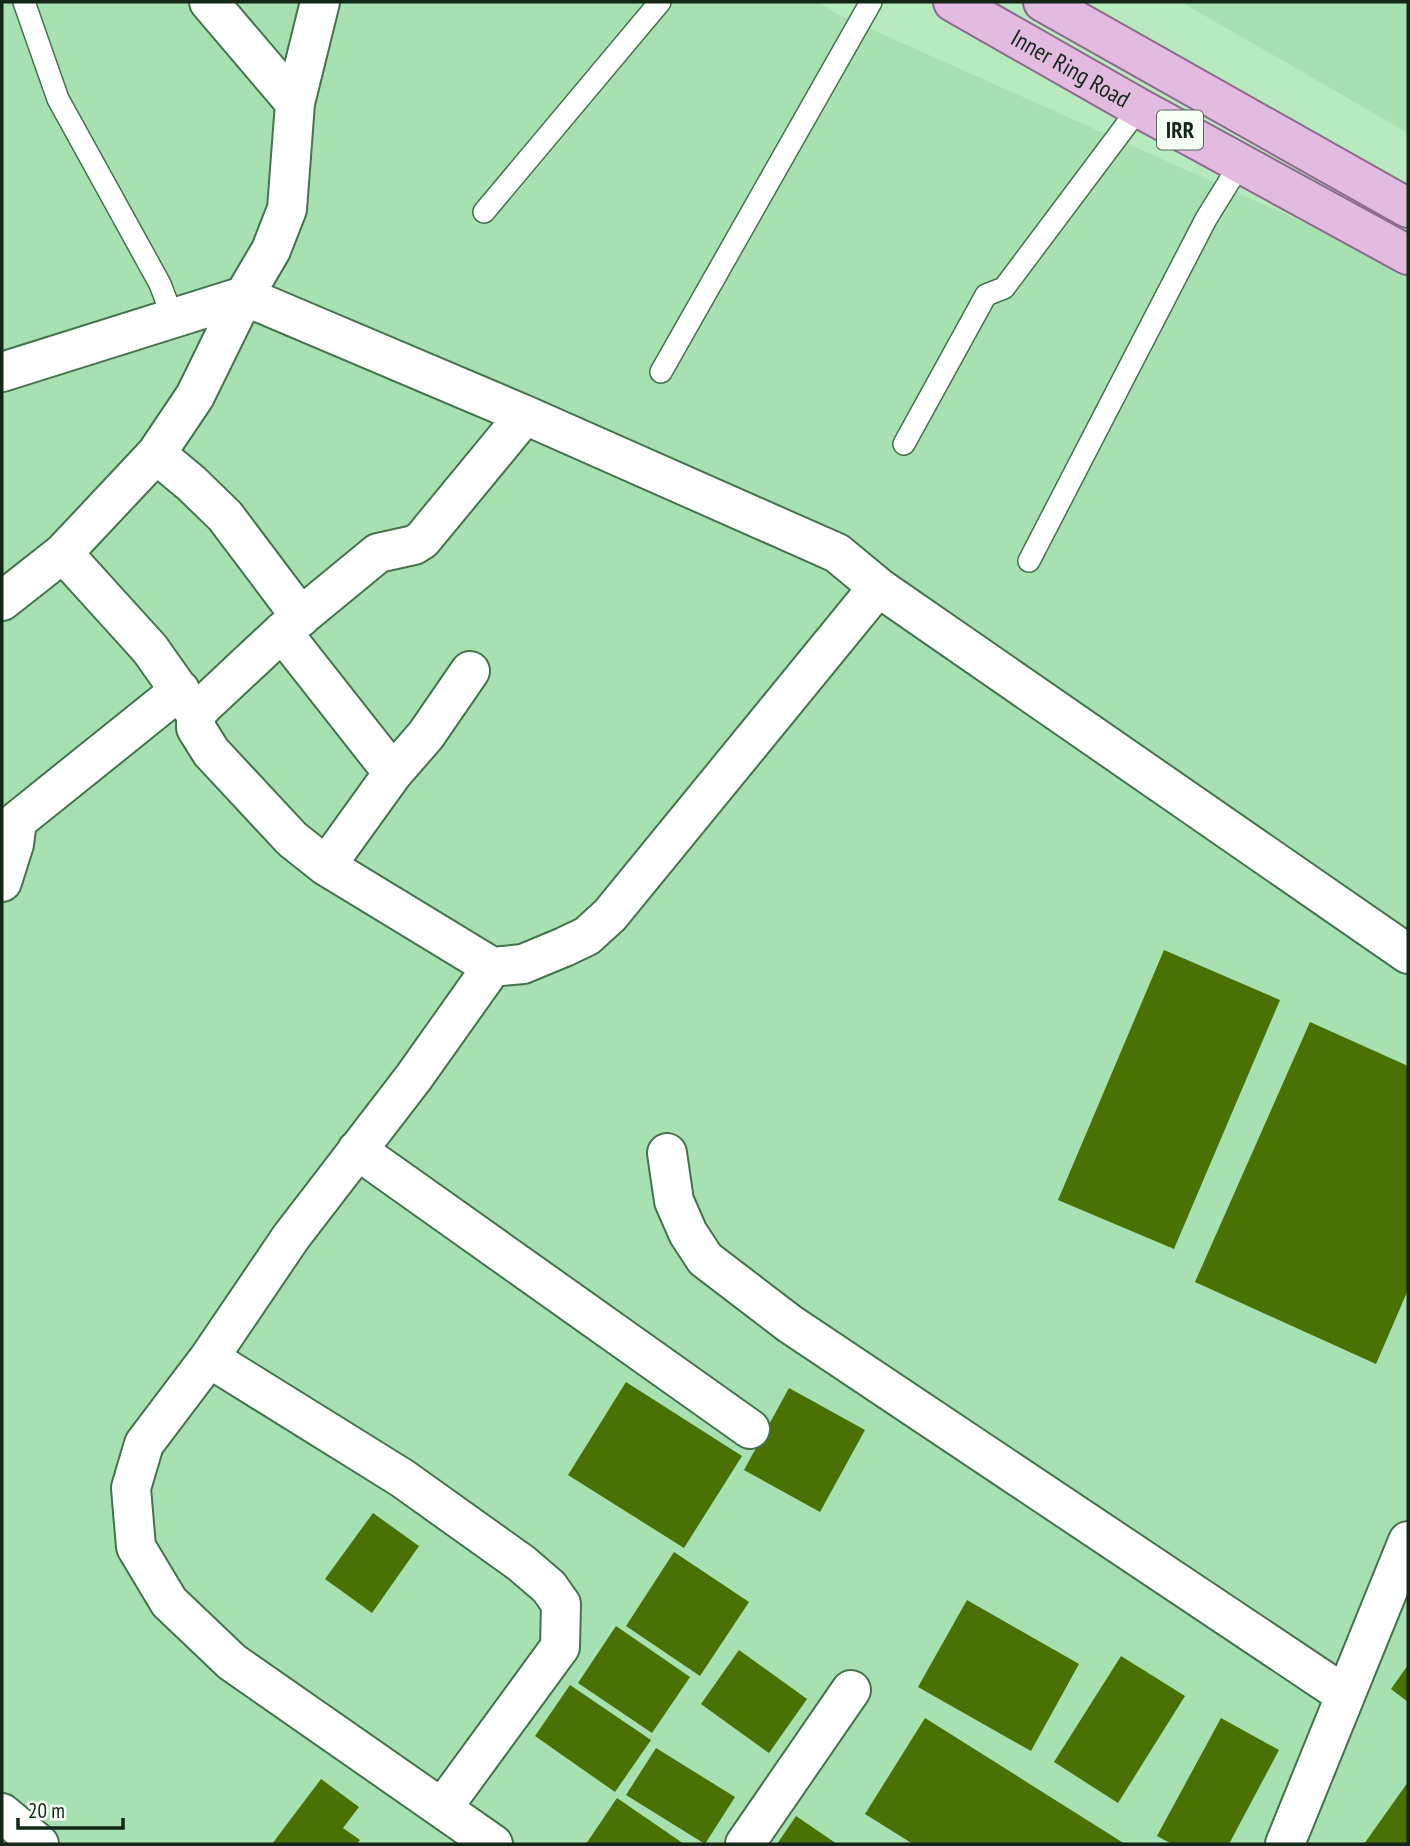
<svg xmlns="http://www.w3.org/2000/svg" width="1410" height="1846" font-family="'PT Sans Narrow',sans-serif">
<style>
.built{fill:#a7e0b1}
.building{fill:#4a7104}
.lines{fill:none;stroke-linecap:round;stroke-linejoin:round}
.lane-casing{stroke:#44734e;stroke-width:24}
.street-casing{stroke:#44734e;stroke-width:42}
.primary-casing{stroke:#8e6a8c;stroke-width:42}
.lane{stroke:#fff;stroke-width:21}
.street{stroke:#fff;stroke-width:38}
.primary{stroke:#e3bbe0;stroke-width:38}
.labels{text-anchor:middle;stroke-width:7;stroke-linejoin:round;paint-order:stroke}
.shield{fill:#f5fff6;stroke:#57685a;stroke-width:2}
.shield-label{font-size:23px;font-weight:bold;fill:#132717}
.street-label{font-size:24px;fill:#132717;stroke:#f5fff6}
</style>
<rect width="100%" height="100%" fill="#b7eabf"/>
<path class="built" d="M2,2H818L837,14L1408,269V1844H2Z
M1181,2H1408V133Z"/>
<path class="building" d="M1164,950L1280,1000L1174,1249L1058,1200Z
M1310,1022L1408,1066V1290L1376,1364L1195,1282Z
M626,1382L742,1456L684,1548L568,1475Z
M789,1388L865,1430L820,1512L744,1470Z
M373,1513L419,1546L372,1613L325,1579Z
M674,1552L749,1602L700,1676L626,1626Z
M967,1600L1079,1664L1031,1751L918,1687Z
M616,1626L690,1677L652,1733L578,1683Z
M739,1650L807,1699L769,1753L701,1704Z
M1121,1656L1185,1696L1118,1803L1054,1762Z
M1408,1665V1702L1391,1689Z
M570,1685L651,1740L615,1792L535,1736Z
M925,1718L1125,1844H913L865,1814Z
M1221,1718L1279,1750L1229,1844H1172L1157,1836Z
M656,1748L735,1797L705,1844L626,1795Z
M321,1779L359,1807L343,1828L360,1840L357,1844H272Z
M1408,1782V1844H1364Z
M617,1798L684,1844H586Z
M796,1816L837,1844H777Z"/>
<g class="lines">
<g class="lane-casing">
<path id="lane" d="M24,2L58,99L160,284L173,318
M484,212L660,2
M661,372L871,2
M904,444L986,295L1004,288L1139,108
M1029,561L1206,219L1240,164"/>
</g>
<g class="street-casing">
<path id="street" d="M209,2L295,103
M2,372L244,296L271,250L287,209L295,103L320,2
M156,454L191,483L225,516L301,617
M63,553L150,649L193,710
M2,601L63,553L156,454L195,396L244,296L525,415L837,553L878,587L1408,954
M282,632L393,773
M470,671L426,735L393,773L326,866L292,839L211,752L196,728V714L204,705L282,632L378,553L414,545L422,540L525,415
M326,866L492,967L523,964L564,947L587,936L610,915L878,587
M2,882L14,844L17,821L180,690
M492,967L414,1077L291,1237L209,1358L144,1444L131,1488L136,1547L169,1602L232,1662L493,1844
M357,1150L750,1429
M667,1153L674,1201L688,1233L705,1259L790,1324L1345,1695
M209,1358L402,1478L521,1563L549,1587L561,1604L560,1647L443,1807
M2,1813L39,1844
M745,1844L851,1690
M1285,1844L1408,1541"/>
</g>
<g class="primary-casing">
<g id="primary">
<path id="s1" d="M953,2L1139,108L1408,255"/>
<path d="M1043,2L1408,208"/>
</g>
</g>
<use href="#lane" class="lane"/>
<use href="#street" class="street"/>
<use href="#primary" class="primary"/>
</g>
<g class="labels">
<rect class="shield" x="1157" y="110.5" width="46" height="39" rx="5"/>
<g class="shield-label">
<text x="1180" y="138">IRR</text>
</g>
<g class="street-label">
<text dy="8" stroke="none"><textPath href="#s1" startOffset="135">Inner Ring Road</textPath></text>
</g>
</g>
<rect width="1410" height="1846" fill="none" stroke="#132717" stroke-width="7"/>
<path d="M18 1818v10h105v-10" fill="none" stroke="#132717" stroke-width="3.5"/>
<text x="28" y="1818" font-size="21" fill="#132717" stroke="#f5fff6" stroke-width="5" paint-order="stroke">20 m</text>
</svg>
